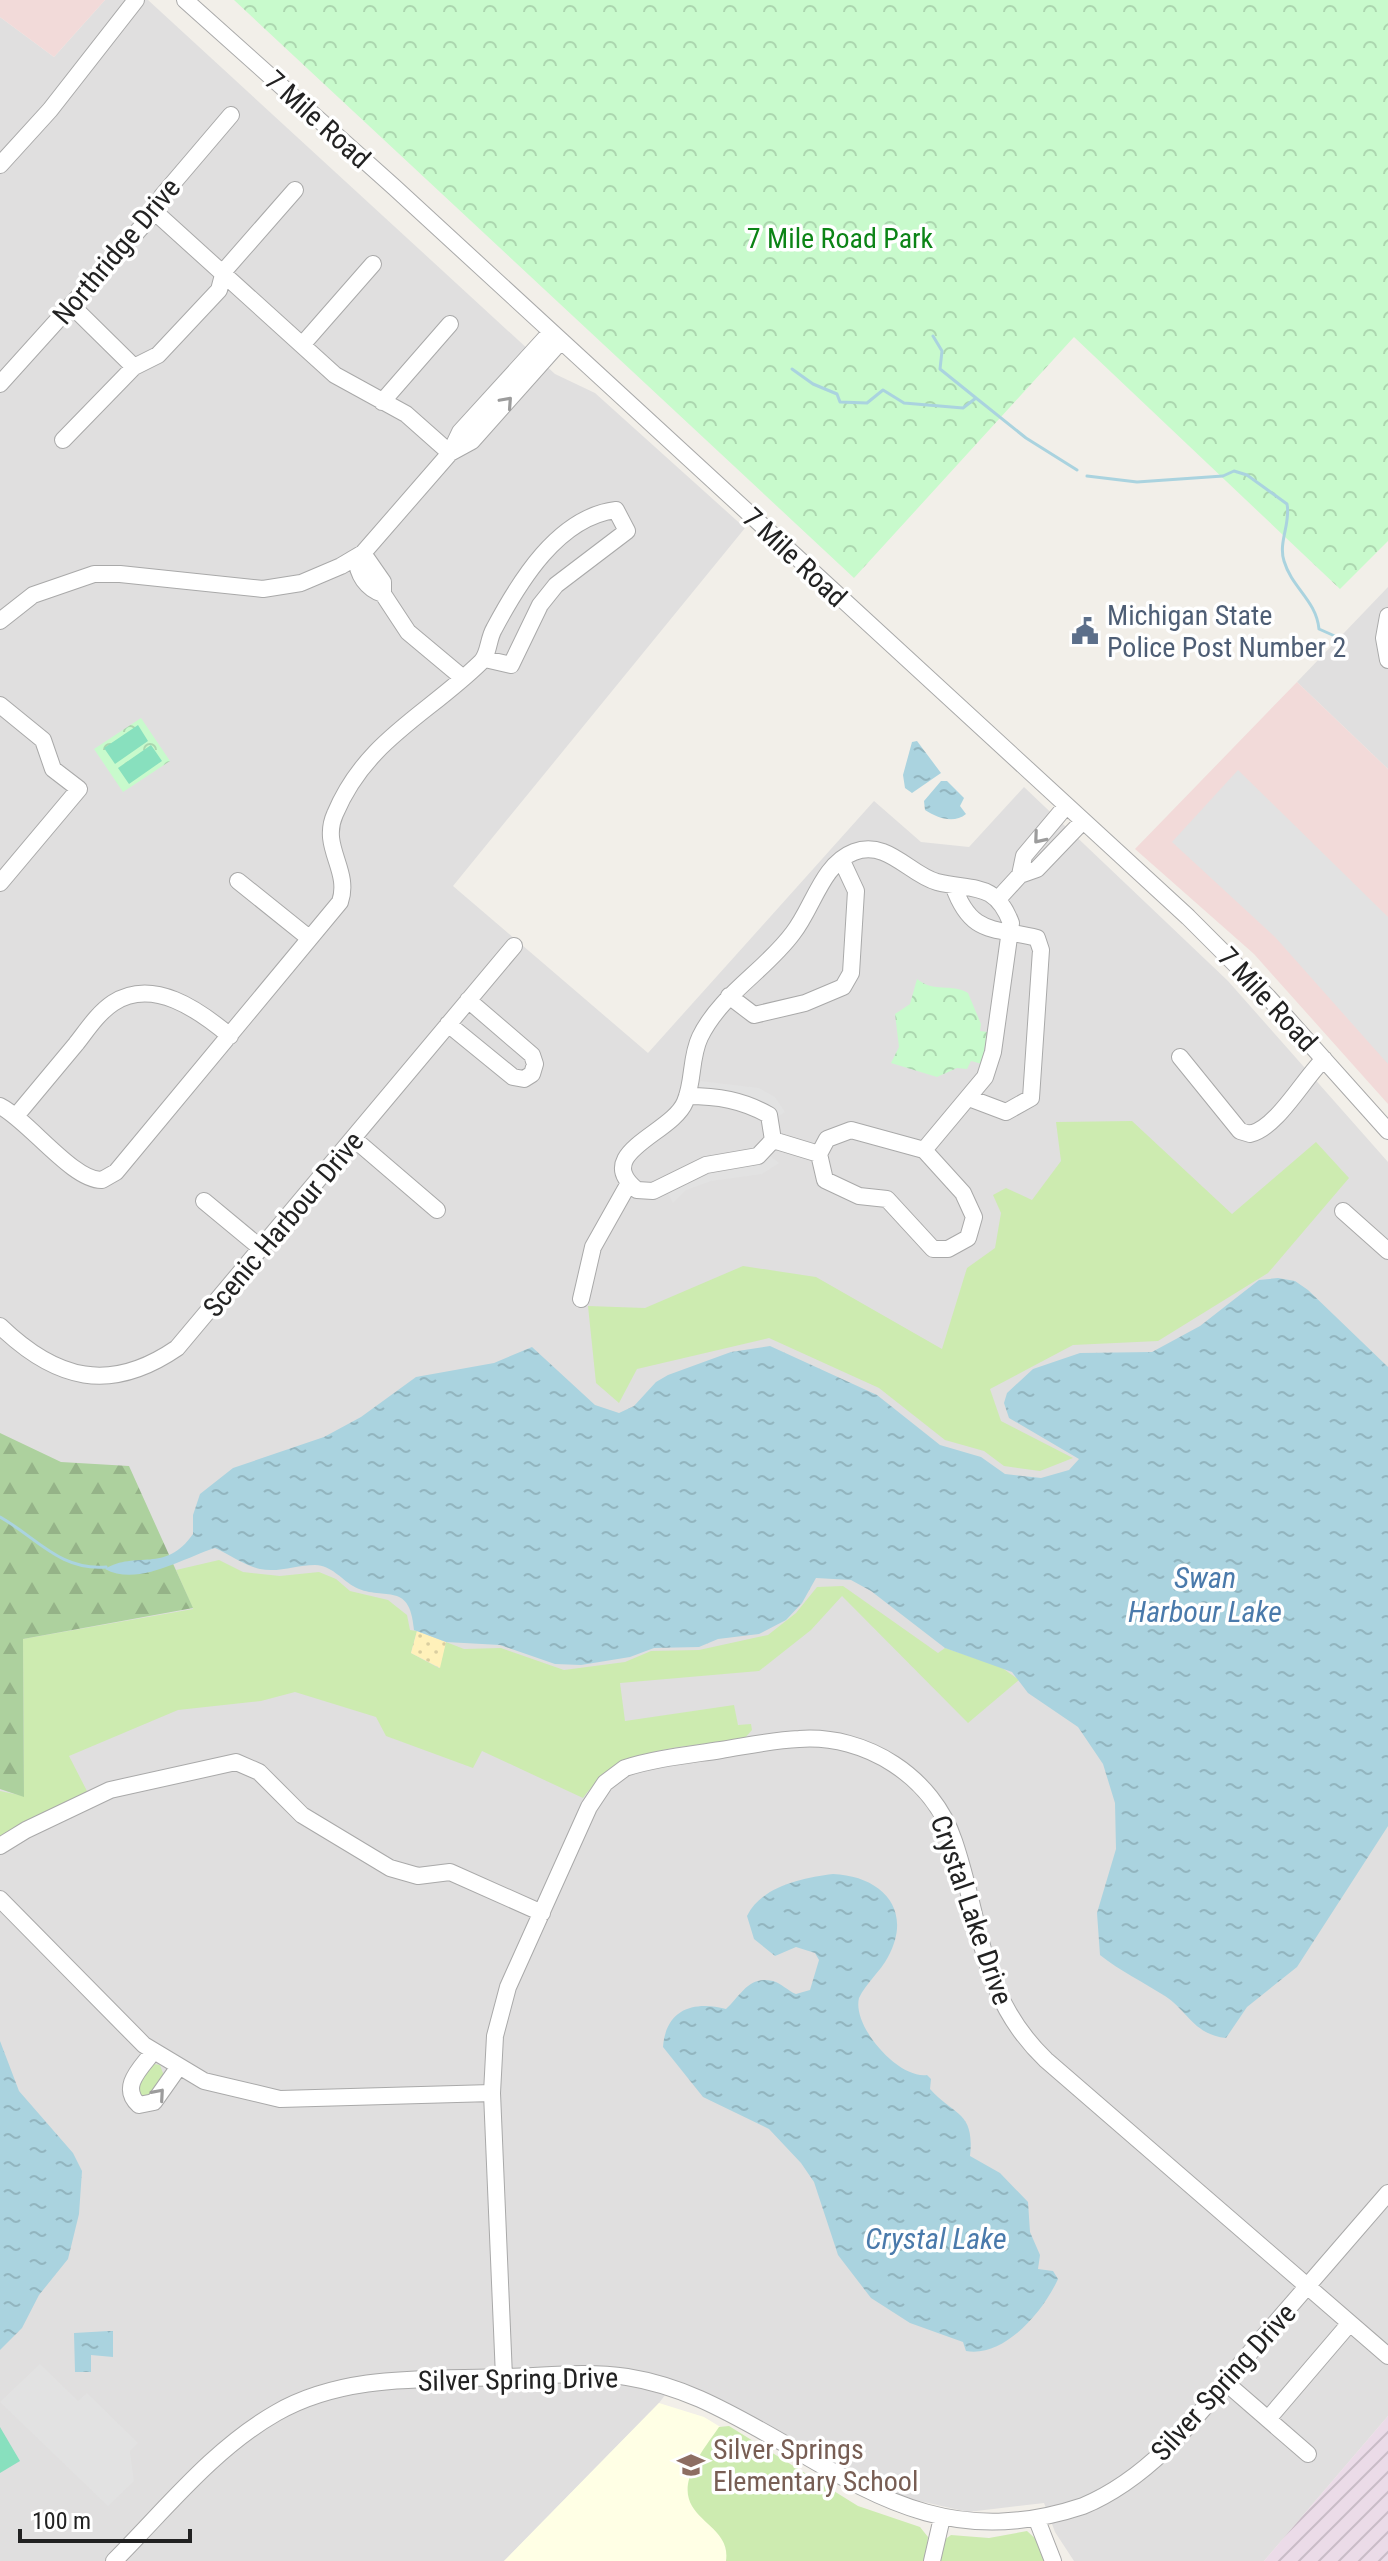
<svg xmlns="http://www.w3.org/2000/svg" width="1388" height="2561" font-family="'Roboto Condensed',sans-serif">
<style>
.residential{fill:#e0dfdf}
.commercial{fill:#f2dad9}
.industrial{fill:url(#industrial-furrows)}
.education{fill:#ffffe5}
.grass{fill:#cdebb0}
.forest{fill:url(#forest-firs)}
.sand{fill:url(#sand-dots)}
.park{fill:url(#park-crowns)}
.pitch{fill:#88e0be}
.parking{fill:#e2e2e2}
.water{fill:url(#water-ripples)}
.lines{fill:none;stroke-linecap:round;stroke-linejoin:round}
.stream{stroke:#aad3df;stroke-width:3}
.minor-casing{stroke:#a9a9a9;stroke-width:18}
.minor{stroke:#fff;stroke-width:16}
.oneway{stroke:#9c9c9c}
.labels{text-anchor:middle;stroke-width:7;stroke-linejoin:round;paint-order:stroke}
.street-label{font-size:28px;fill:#222;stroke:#fff}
.park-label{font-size:28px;fill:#0c8416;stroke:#fff}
.service-label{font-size:28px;fill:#4e5e75;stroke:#fff;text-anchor:start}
.education-label{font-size:28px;fill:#785e54;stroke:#fff;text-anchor:start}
.water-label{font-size:30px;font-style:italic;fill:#4a7aab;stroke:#fff}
</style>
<defs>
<pattern id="industrial-furrows" width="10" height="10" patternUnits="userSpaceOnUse" patternTransform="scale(2)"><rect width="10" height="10" fill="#ebdbe8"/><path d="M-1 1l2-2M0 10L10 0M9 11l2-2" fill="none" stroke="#c9bcc7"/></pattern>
<pattern id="forest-firs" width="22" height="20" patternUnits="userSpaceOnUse" patternTransform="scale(2)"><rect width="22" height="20" fill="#add19e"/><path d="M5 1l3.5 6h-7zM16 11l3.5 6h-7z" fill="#95b388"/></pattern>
<pattern id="sand-dots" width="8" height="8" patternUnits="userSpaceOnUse" patternTransform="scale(2)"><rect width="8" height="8" fill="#fff1ba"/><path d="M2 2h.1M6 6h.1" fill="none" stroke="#dacea0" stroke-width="1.8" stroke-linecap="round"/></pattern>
<pattern id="park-crowns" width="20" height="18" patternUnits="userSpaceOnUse" patternTransform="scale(2)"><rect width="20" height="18" fill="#c8facc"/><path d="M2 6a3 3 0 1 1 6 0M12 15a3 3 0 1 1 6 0" fill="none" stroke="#acd6af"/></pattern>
<pattern id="water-ripples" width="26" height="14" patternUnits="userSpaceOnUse" patternTransform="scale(2)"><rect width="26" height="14" fill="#aad3df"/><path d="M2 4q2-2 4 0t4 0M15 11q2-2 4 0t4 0" fill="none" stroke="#92b5bf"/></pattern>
</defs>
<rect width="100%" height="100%" fill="#f2efe9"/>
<path class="residential" d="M105,0H148L555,374L595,393L745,528L453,886L648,1053L874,801L921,842L969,847L1024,787L1228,981L1388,1162V2416L1264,2561H1074L1055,2532L1044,2503L968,2512L884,2493L675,2382L659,2403L504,2561H0V17L54,57Z
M1388,587V769L1297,682Z"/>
<path class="commercial" d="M0,0H105L54,57L0,17Z
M1297,682L1388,769V1104L1254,954L1135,849Z"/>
<path class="industrial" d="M1388,2416V2561H1264Z"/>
<path class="education" d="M659,2403L704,2417L863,2514L893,2561H504Z"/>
<path class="grass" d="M1132,1121L1232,1214L1316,1142L1349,1178L1268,1273L1158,1341L1073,1345L990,1389L1001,1421L1073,1458L1040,1471L1004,1466L984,1451L945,1440L879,1388L769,1338L637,1369L619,1403L596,1383L588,1306L645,1308L743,1266L816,1277L942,1349L967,1268L995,1248L1001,1213L993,1195L1006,1188L1032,1200L1061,1161L1056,1122Z
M219,1560L243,1572L280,1576L319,1572L336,1579L350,1591L388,1600L407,1615L410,1630L417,1631L411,1653L439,1668L446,1642L464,1649L501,1648L564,1670L625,1662L651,1651L699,1650L768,1635L796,1613L817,1587L843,1586L938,1653L945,1648L1001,1667L1019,1680L968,1723L842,1596L811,1630L759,1671L620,1683L625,1721L734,1705L738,1725L751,1724L752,1730L744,1739C683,1748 622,1744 583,1798L482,1751L473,1768L386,1736L376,1717L295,1692L261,1701L178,1710L69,1756L88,1793L0,1838V1791L24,1796L23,1639L193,1609L176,1570Z
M154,2064L160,2065L164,2076L151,2096L140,2097L136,2086Z
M729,2426L858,2506L920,2527L928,2537L925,2561H726C732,2519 666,2521 695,2464C701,2451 711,2439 719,2427Z
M1027,2531L1038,2541L1047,2561H939L944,2540L951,2535L989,2538Z"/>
<path class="forest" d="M0,1433L61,1462L129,1466L193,1608L23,1639L24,1797L0,1789Z"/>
<path class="sand" d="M417,1631L446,1642L440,1668L411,1653Z"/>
<path class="park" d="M234,0H1388V541L1340,589L1074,337L854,578Z
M141,718L170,761L123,792L94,749Z
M917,979C934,993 951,983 968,993L981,1024L980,1031L987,1032L982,1064L971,1061L967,1069L957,1068L937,1077L891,1063L899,1047L895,1014L910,1004Z"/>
<path class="pitch" d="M138,725L148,741L115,764L104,748Z
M151,745L162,761L129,784L118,768Z
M0,2427L20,2461L0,2473Z"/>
<path class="parking" d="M1238,770L1388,917V1064L1275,937L1172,842Z
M700,1081L759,1088L775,1097L785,1112L774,1119L699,1093Z
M770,1156L779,1163L762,1174L711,1181L686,1190L673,1203L668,1193L679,1182L710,1170L761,1163Z
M40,2364L78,2401L87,2393L138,2443L130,2451L134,2481L108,2506L0,2402Z"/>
<path class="water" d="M917,741L941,773L912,793L905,788L903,775L912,742Z
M941,781H947L964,798L960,806L966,814C954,824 937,818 925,810L924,801Z
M1278,1278L1295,1281L1308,1290L1388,1367V1826L1297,1967L1247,2007L1226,2038C1194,2035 1187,2010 1165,1996C1143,1982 1120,1971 1100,1955L1097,1913L1116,1849L1115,1803L1103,1764L1078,1727L1028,1693L1012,1672L945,1648L871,1591L851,1580L816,1578L802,1603L786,1620L759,1634L718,1639L699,1647L654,1648L630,1657L581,1665L555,1664L500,1645L446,1642L414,1630C410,1578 382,1603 353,1586C340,1578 332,1566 315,1565C297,1565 278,1573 260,1569C243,1565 231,1555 215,1548C183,1558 138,1587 105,1569C136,1550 165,1574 193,1534V1515L200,1494L233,1468L324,1437L361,1417L416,1377L494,1363L532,1347L595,1405L619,1413L634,1406L656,1382L668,1375L731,1352L770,1346L877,1395L940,1445L981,1457L1005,1474L1041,1478L1069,1470L1079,1459L1009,1418L1004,1403L1007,1393L1033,1369L1080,1353L1152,1352L1200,1326L1259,1280Z
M833,1874C881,1876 914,1909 888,1957C880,1972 866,1983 859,1998C852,2026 898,2079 927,2075L931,2079L930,2089C954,2116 975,2111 970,2156L1000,2173L1028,2202L1030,2232L1040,2255L1038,2269L1053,2271L1058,2279C1044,2310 1005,2358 966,2351L963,2342L910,2323L871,2298L838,2255L814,2182L801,2163L769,2129L703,2097L663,2047C666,2008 695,2001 726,2009C741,1995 749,1975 773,1981C781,1983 788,1991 796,1994L810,1990L819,1960L815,1953L796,1947L775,1956L754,1939L747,1916C762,1886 802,1878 833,1874Z
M0,2041L19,2091L73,2153L82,2171L79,2214L68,2259L39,2295L22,2328L0,2350Z
M109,2331H113V2357L91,2355V2372H75L74,2333Z"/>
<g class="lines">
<path class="stream" d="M933,336L942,351L940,369L976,398
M792,369L813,384L837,394L840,402L867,403L883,390L904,403L963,408L976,398L1026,438L1077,470
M1087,476L1137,482L1223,476L1234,471L1247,475L1287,504C1291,523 1278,542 1284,561C1292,588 1316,600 1319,629L1346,641
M0,1517C36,1537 60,1571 106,1567"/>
<g class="minor-casing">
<path id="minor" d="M185,0L394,187L1188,917L1268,997L1388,1131
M0,165L50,110L136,0
M155,212L335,375L406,414L450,453
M71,305L134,367
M302,345L373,264
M0,384L155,212L162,196L231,115
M382,402L450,324
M63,440L134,367L158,355L219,290L224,271L295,190
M450,453L472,441L561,341
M383,594C367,589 356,574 357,557L367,559L383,582V594L408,632L463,678
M1388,616L1384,638L1388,660
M0,621L33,595L94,574H120L263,589L301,583L341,566L363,553L450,453L460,432L551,332
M0,705L43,740L53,769L79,789L0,883
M1020,875L1024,856L1066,806
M238,881L309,938
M953,885C971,936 993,927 1037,938L1041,950L1031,1098L1006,1112L969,1098
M998,899L1020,875L1037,869L1083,821
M729,996L754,1015L805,1003L843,987L851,973L856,891L842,861
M448,1024L513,1077L524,1079L532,1074L535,1064L532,1055L468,1000
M1180,1057L1240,1131L1250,1134C1277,1128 1304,1078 1324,1059
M687,1096C718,1096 742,1100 769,1115L773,1140
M0,1106C29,1121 73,1181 102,1180L116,1172L340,902C351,870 320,847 335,814C366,740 427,715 481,662C489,654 488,639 494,629C519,582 558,517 616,510L627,531L556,585L540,605L511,665L485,659
M16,1116C36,1092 56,1068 76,1044C87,1030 98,1013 113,1003C153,977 199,1010 230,1036
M353,1138L437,1210
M773,1140L758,1156L706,1165L653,1191L637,1190C591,1153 672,1134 685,1102C694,1081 690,1058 700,1037C721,994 765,971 793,933C813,908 822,864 854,852C887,839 910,875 937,882C973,891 995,881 1011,923L993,1052L985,1077L924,1150
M773,1140L819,1154L825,1180L859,1196L887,1199L933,1249H948L968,1238L974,1217L963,1193L924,1150
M819,1154L827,1139L851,1130L924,1150
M204,1201L262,1249
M1343,1211L1388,1251
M581,1299L593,1247L629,1183
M0,1326C56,1380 110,1394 177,1348L514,946
M0,1846L26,1830L110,1790L236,1762L259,1772L302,1815L390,1868L418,1876L450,1872L542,1913
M0,1899L144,2045L204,2081L280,2099L492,2093
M153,2052C141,2068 119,2087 139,2105L154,2102L178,2068
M504,2377L492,2093L495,2036L508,1987L589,1807L605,1783L625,1768C656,1758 689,1755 721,1750C746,1746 773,1740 799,1739C866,1734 933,1777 954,1841C982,1923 979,1996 1046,2060L1388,2356
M1225,2382L1308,2454
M1268,2419L1350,2323
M1037,2520L1053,2561
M114,2561C165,2510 213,2449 276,2413C345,2373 429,2380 506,2377C546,2376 587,2371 627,2377C652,2381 677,2389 700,2399C834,2459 918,2561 1083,2506C1159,2474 1207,2403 1259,2342C1302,2292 1345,2243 1388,2193
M932,2561L941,2522"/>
</g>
<use href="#minor" class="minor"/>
</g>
<defs><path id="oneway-chevron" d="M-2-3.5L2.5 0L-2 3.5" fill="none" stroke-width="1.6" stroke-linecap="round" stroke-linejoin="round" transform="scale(2)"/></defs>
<g class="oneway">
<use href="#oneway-chevron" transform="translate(507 402) rotate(-48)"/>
<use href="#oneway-chevron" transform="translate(1039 838) rotate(130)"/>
<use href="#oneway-chevron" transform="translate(159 2094) rotate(-49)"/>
</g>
<defs>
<g id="civic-bare" transform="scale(2.16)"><path d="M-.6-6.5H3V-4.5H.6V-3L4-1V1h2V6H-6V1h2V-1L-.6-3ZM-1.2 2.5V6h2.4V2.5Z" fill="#5c6f8a" stroke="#fff" stroke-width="2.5" paint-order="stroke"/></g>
<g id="school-bare" transform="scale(2.16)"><path d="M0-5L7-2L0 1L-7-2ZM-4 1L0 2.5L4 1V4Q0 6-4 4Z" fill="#8d6e63" stroke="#fff" stroke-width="2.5" paint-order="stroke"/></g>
</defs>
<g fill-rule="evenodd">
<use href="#civic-bare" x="1085" y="631"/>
<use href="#school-bare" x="691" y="2465"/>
</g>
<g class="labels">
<g class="street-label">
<text transform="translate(318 119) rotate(42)" y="10">7 Mile Road</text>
<text transform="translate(116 251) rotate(-50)" y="10">Northridge Drive</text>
<text transform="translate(795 557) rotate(43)" y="10">7 Mile Road</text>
<text transform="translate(1268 999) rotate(47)" y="10">7 Mile Road</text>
<text transform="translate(283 1224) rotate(-50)" y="10">Scenic Harbour Drive</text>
<text transform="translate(972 1910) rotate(71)" y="10">Crystal Lake Drive</text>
<text transform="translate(518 2379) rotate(-1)" y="10">Silver Spring Drive</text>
<text transform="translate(1223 2382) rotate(-48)" y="10">Silver Spring Drive</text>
</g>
<g class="park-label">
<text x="840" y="248">7 Mile Road Park</text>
</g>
<g class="service-label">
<text x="1107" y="625">Michigan State<tspan x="1107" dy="32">Police Post Number 2</tspan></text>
</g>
<g class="education-label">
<text x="713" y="2459">Silver Springs<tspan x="713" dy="32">Elementary School</tspan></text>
</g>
<g class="water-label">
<text x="1205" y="1588">Swan<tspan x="1205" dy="34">Harbour Lake</tspan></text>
<text x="936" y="2249">Crystal Lake</text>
</g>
</g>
<path d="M20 2529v12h170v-12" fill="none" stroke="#222222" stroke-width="4"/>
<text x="32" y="2529" font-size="24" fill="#222222" stroke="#ffffff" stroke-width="6" paint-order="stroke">100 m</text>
</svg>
